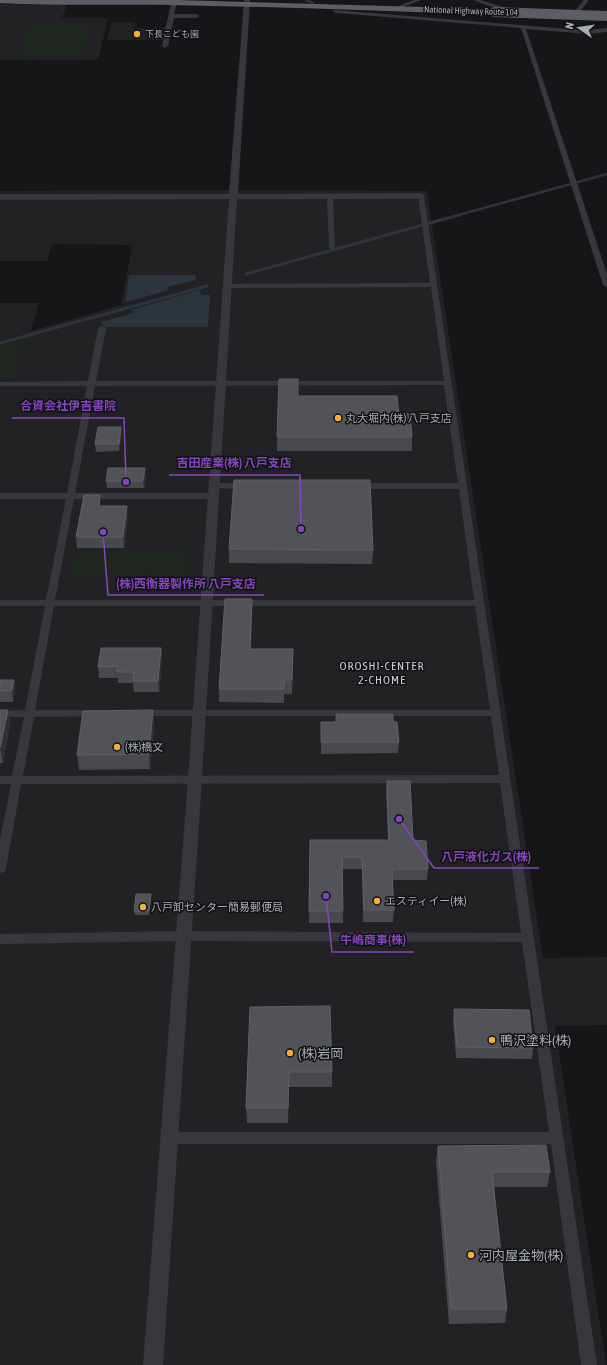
<svg xmlns="http://www.w3.org/2000/svg" width="607" height="1365" font-family="'Asap Condensed','Noto Sans JP',sans-serif">
<style>
.built{fill:#222225}
.green{fill:#1e261f}
.water{fill:#2c353c}
.lines{fill:none;stroke-linecap:round;stroke-linejoin:round}
.stream-far1{stroke:#2c353c;stroke-width:2.5}
.stream{stroke:#2c353c;stroke-width:3}
.minor{fill:#37383d;fill-rule:evenodd}
.tertiary{fill:#37383d;fill-rule:evenodd}
.trunk{fill:#5b5e65;fill-rule:evenodd}
.trunk-bridge{stroke:#5b5e65;stroke-width:10}
.wall{fill:#47494d}
.shaded-wall{fill:#2f3033}
.building{fill:#525359;stroke:#5f6168}
.poi-dot{fill:#f2b134;stroke:#111113;stroke-width:1.5}
.labels{text-anchor:middle;stroke-width:3;stroke-linejoin:round;paint-order:stroke}
.far-street-label{font-size:9px;fill:#a8adb8;stroke:#111113}
.far-poi-label{font-size:9px;fill:#a8adb8;stroke:#111113;text-anchor:start}
.poi-label{font-size:11px;fill:#a8adb8;stroke:#111113;text-anchor:start}
.neighbourhood-label{font-size:12px;letter-spacing:1px;fill:#c9ccd4;stroke:#111113}
.near-poi-label{font-size:13px;fill:#a8adb8;stroke:#111113;text-anchor:start}
.leader{fill:none;stroke:#8446be;stroke-width:1.5}
.callout-dot{fill:#8446be;stroke:#111113;stroke-width:1.5}
.callout-label{font-size:12px;text-anchor:middle;font-weight:bold;fill:#8446be;stroke:#111113;stroke-width:3;stroke-linejoin:round;paint-order:stroke}
</style>
<rect width="100%" height="100%" fill="#161618"/>
<path class="built" d="M0,3L35,5L67,4L62,18H108L99,57L95,60H0Z
M112,22H135L134,28H166L164,40H107Z
M211,190L427,191L543,958L607,957V1025L555,1026L606,1365H0V303H39L31,331L121,305L132,245L52,244L47,261H0V191Z"/>
<path class="green" d="M28,23H93L83,58L17,57Z
M25,339L14,377H0V346Z
M191,549L188,575L69,577L74,550Z"/>
<path class="water" d="M129,275H196L195,280L167,287L169,290L131,301H125Z
M200,290L201,295H210L208,327H105L101,322L134,313L131,310Z"/>
<g class="lines">
<path class="stream-far1" d="M306,0L313,3
M455,216L607,174"/>
<path class="stream" d="M246,274L459,215
M0,343L207,286"/>
<path class="minor" d="M414,0H421L398,9L393,8Z
M473,0H480L503,7L515,9L503,11Z
M584,0H589L579,13H575V11Z
M174,1L177,3L174,14H196L199,16L196,18H174L168,46L165,48L162,46L171,3Z
M334,10L569,29L588,30L607,28V32L588,34L526,29L607,274V287L603,285L521,28L336,13L333,11Z
M330,194L333,196L335,248L332,250L329,248L327,196Z
M421,194L424,196L597,1365H581L551,1144H169L164,1142L162,1138L164,1134L169,1132H549L522,942L183,941L0,944V934L183,931L521,933L500,783L21,784L6,869L4,872L0,873V839L11,784H0V776H12L24,717H0V711L25,710L45,606H0V600H46L66,499H0V493H67L87,386H0V382L88,381L98,328L102,326L106,328L96,381H444L431,287L227,288L223,286L227,284L430,283L418,196ZM444,385L458,483H357L353,486L357,489H459L474,600H55L74,499H213L217,496L213,493H75L95,386ZM54,606H475L490,710H139L134,713L139,716H491L499,775L23,776L34,717L95,716L100,713L95,710H35Z
M213,483H247L251,486L247,489L210,488L209,486L210,484Z"/>
<path class="tertiary" d="M244,0H250L238,194L421,193L425,196L421,199H237L202,779L163,1365H143L188,779L229,199L0,200V194H229Z"/>
<path class="trunk" d="M0,0H177L495,9L499,12L495,15C387,11 280,7 172,5C115,4 57,6 0,3Z"/>
<path class="trunk-bridge" d="M495,12L607,16"/>
</g>
<path class="wall" d="M399,414L412,437V451H277V437Z
M122,434L119,451L96,452L95,444Z
M146,475L144,488H107L106,481Z
M101,506L128,516L124,548H77L76,537Z
M229,549L373,550L372,564L229,563Z
M252,612L251,649L293,663L292,694H284V703L219,702V689Z
M161,648L162,659L159,692H134L133,683H118V678H99L98,667Z
M0,680H14L15,691L13,702H0Z
M0,710H8L10,724L3,763H0Z
M153,710L154,725L150,769L79,770L77,755Z
M321,722H393L399,742L398,753L321,754Z
M387,781L413,840L428,869L427,880H392L394,910L393,922H363L362,869H342L343,923H309L310,840H388L386,792Z
M151,898L149,915H135L134,911Z
M250,1007L332,1072V1087H289L288,1123H247L246,1108Z
M454,1009L533,1048L532,1059L456,1058L453,1021Z
M438,1146L550,1172L547,1187H494L507,1309L505,1323L449,1324L436,1161Z"/>
<path class="shaded-wall" d="M121,427L122,434L119,451V444Z
M145,468L146,475L144,488L143,481Z
M100,495L101,505L99,506Z
M127,506L128,516L124,548L123,537Z
M252,599V612L250,662V649Z
M161,648L162,659L159,692L158,681Z
M293,649V663L292,694V680Z
M14,680L15,691L13,702L12,690Z
M8,710L10,724L3,763L0,748Z
M153,710L154,725L150,769L149,754Z
M151,894V898L149,915V911Z"/>
<path class="building" d="M279,379H298V396H397L399,414H410L412,437H277Z
M98,427H121L119,444H95Z
M108,468H145L143,481H106Z
M234,480H370L373,550L229,549Z
M84,495H100L99,506H127L123,537H76Z
M225,599H252L250,649H293L292,680H284V689H219Z
M101,648H161L158,681H133L134,672H117L118,666L98,667Z
M0,680H14L12,690L0,691Z
M0,710H8L0,748Z
M153,710L149,754L77,755L83,711Z
M336,714H393V722H397L399,742H321V722H336Z
M387,781H410L413,840L426,841L428,869H392L394,910H364L362,857H342L343,911H309L310,840H389Z
M136,894H151L149,911H134Z
M330,1006L332,1072H289L288,1108H246L250,1007Z
M454,1009L529,1010L533,1048L457,1047Z
M546,1145L550,1172H492L507,1309H451L438,1146Z"/>
<g class="poi-dot">
<circle cx="137" cy="34" r="4"/>
<circle cx="338" cy="418" r="4"/>
<circle cx="117" cy="747" r="4"/>
<circle cx="377" cy="901" r="4"/>
<circle cx="143" cy="907" r="4"/>
<circle cx="492" cy="1040" r="4"/>
<circle cx="290" cy="1053" r="4"/>
<circle cx="471" cy="1255" r="4"/>
</g>
<g class="labels">
<g class="far-street-label">
<text transform="translate(471 11) rotate(2)" y="3">National Highway Route 104</text>
</g>
<g class="far-poi-label">
<text x="145" y="37">下長こども園</text>
</g>
<g class="poi-label">
<text x="346" y="422">丸大堀内(株) 八戸支店</text>
<text x="125" y="751">(株)橋文</text>
<text x="385" y="905">エスティイー(株)</text>
<text x="151" y="911">八戸卸センター簡易郵便局</text>
</g>
<g class="neighbourhood-label">
<text x="382" y="670">OROSHI-CENTER<tspan x="382" dy="14">2-CHOME</tspan></text>
</g>
<g class="near-poi-label">
<text x="500" y="1045">鴨沢塗料(株)</text>
<text x="298" y="1058">(株)岩岡</text>
<text x="479" y="1260">河内屋金物(株)</text>
</g>
</g>
<path class="leader" d="M126 482L124 418H12M301 529L300 475H169M103 532L108 595H264M399 819L434 868H539M326 896L332 952H414"/>
<g class="callout-dot">
<circle cx="126" cy="482" r="4"/>
<circle cx="301" cy="529" r="4"/>
<circle cx="103" cy="532" r="4"/>
<circle cx="399" cy="819" r="4"/>
<circle cx="326" cy="896" r="4"/>
</g>
<g class="callout-label">
<text x="68" y="410">合資会社伊吉書院</text>
<text x="234" y="467">吉田産業(株) 八戸支店</text>
<text x="186" y="588">(株)西衡器製作所 八戸支店</text>
<text x="486" y="861">八戸液化ガス(株)</text>
<text x="373" y="944">牛嶋商事(株)</text>
</g>
<g transform="translate(579 28) rotate(283)" stroke="#111113" stroke-width="3" paint-order="stroke">
<path d="M0-3L7 15L0 10L-7 15Z" fill="#a8adb8"/>
<text y="-6" font-size="11" font-weight="bold" text-anchor="middle" fill="#a8adb8">N</text>
</g>
</svg>
